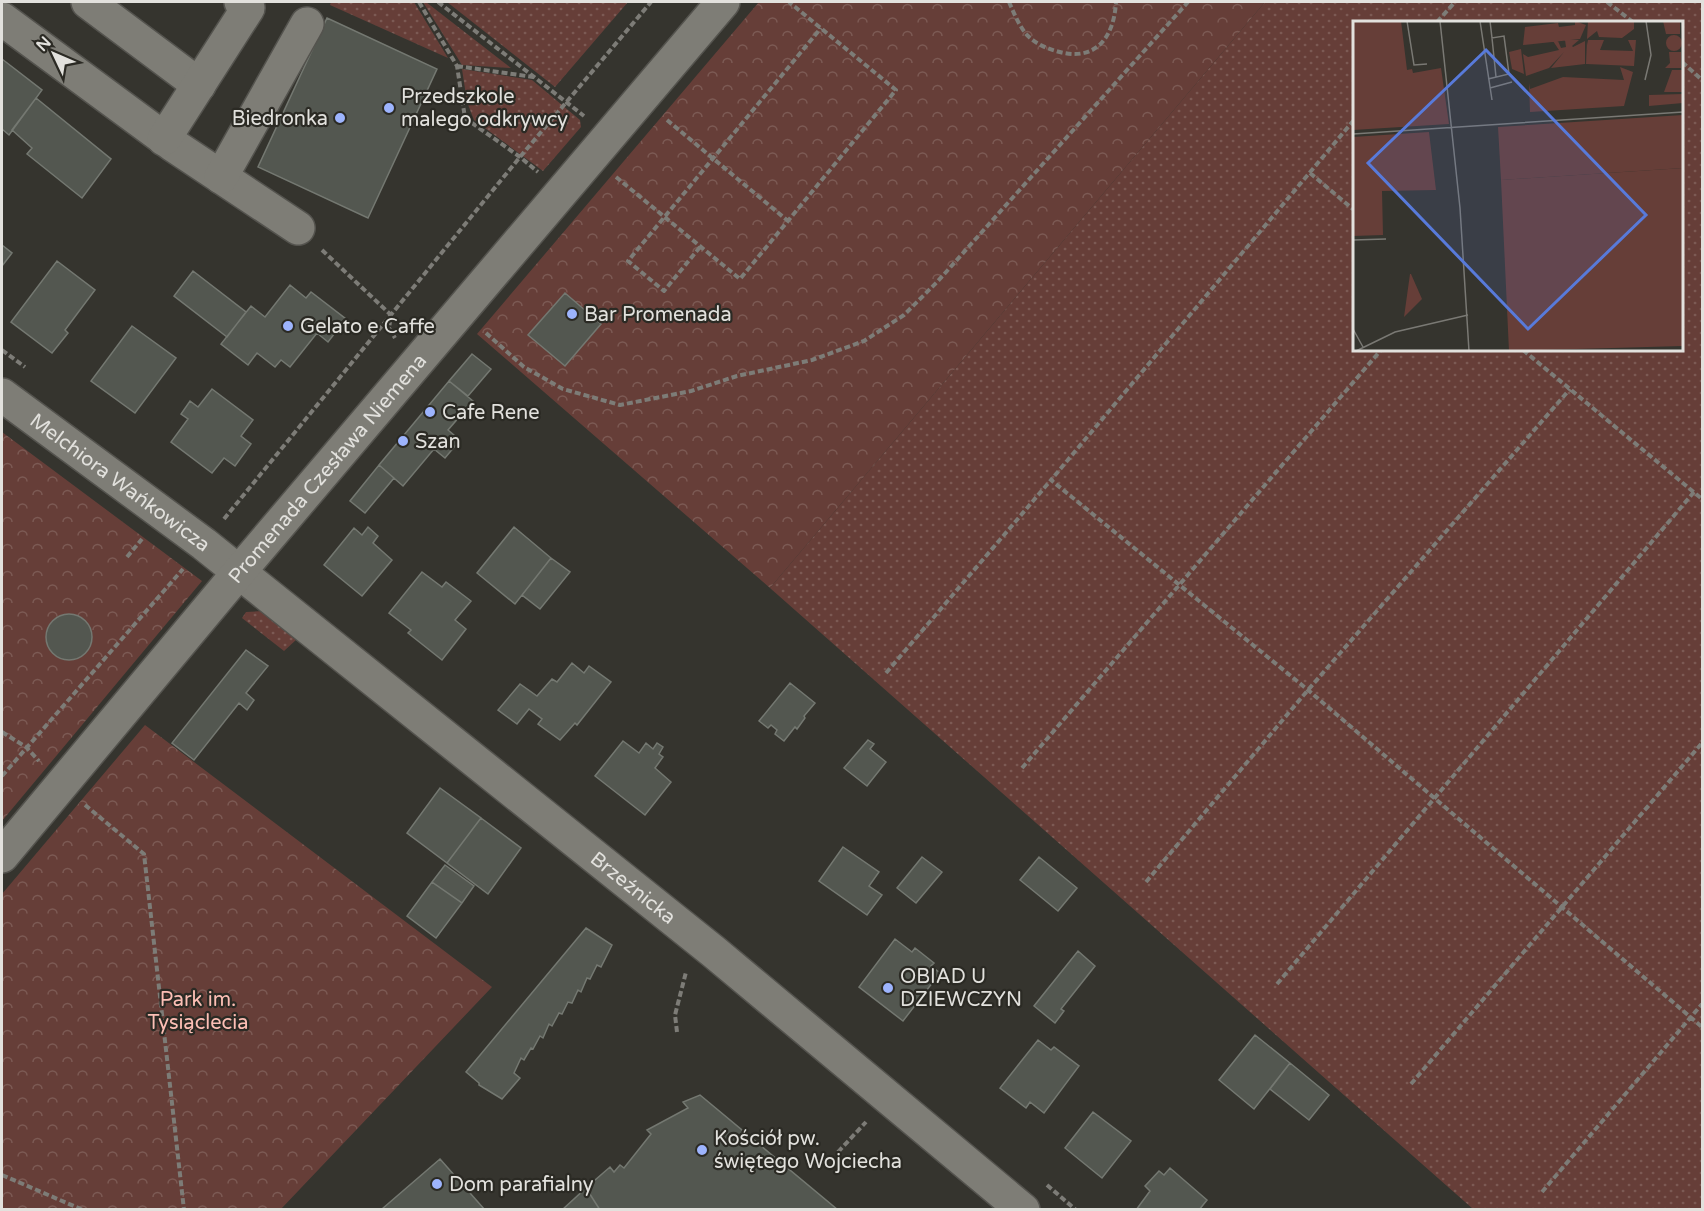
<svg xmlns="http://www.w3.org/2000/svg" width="1704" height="1211" font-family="'Varela Round',sans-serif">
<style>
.grass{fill:url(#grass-dots);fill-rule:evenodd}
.park{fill:url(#park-crowns)}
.building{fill:#535750;stroke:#747871;stroke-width:1.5}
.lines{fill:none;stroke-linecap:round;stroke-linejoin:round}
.street-casing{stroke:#54534e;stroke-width:36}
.path{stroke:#7d7c77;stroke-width:4;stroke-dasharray:6 3;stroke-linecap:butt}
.street{stroke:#7e7d76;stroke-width:33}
.poi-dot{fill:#9db4fd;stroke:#2b2a24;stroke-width:2}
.labels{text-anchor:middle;stroke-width:4.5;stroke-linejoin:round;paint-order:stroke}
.poi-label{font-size:20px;fill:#e2e1dd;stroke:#2b2a24;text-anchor:start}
.street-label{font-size:20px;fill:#e2e1dd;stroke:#2b2a24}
.park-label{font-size:20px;fill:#fcbfb5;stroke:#2b2a24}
.inset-road{fill:none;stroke:#7a7974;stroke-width:1.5}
.view{fill:#587ada;fill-opacity:0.15;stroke:#587ada;stroke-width:3}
.inset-edge{fill:none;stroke:#e2e1dd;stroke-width:3}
</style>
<defs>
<pattern id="grass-dots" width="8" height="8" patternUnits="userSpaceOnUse" patternTransform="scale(1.5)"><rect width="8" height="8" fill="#663e38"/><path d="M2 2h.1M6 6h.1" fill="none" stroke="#7c5a54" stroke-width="1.8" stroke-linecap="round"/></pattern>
<pattern id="park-crowns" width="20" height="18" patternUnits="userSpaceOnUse" patternTransform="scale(1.5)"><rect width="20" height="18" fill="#663e38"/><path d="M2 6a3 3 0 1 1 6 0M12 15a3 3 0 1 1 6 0" fill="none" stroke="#7c5a54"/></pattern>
</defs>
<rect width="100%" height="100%" fill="#35342e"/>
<path class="grass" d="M331,2H414L448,58L330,5Z
M423,2H426L511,68L462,65Z
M447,2H628L555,87Z
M1265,2H1702V1209H1473L770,588ZM1354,22H1682V350H1354Z
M462,69L532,80L580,120L581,127L543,171L474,120L467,102Z
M263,611L297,639L284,651L242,618L246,612Z"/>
<path class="park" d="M759,2H1265L770,588L477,334Z
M2,432L202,581L2,821Z
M145,725L492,987L281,1209H2V894Z"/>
<path class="building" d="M327,18L437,69L368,218L258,167Z
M2,59L42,90L9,135L2,129Z
M36,98L111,159L82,198L27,154L32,148L12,130Z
M2,245L12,253L2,266Z
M57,261L95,290L65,330L68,333L52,353L11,322Z
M193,271L246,312L227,337L174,296Z
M290,285L306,298L311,292L346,319L328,342L317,333L290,367L281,360L275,367L257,353L248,365L221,344L251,306L265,317Z
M565,293L601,324L565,366L528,335Z
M132,326L176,358L135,413L91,381Z
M472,354L491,369L468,396L449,381Z
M449,381L473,401L448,430L460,440L445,458L434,449L403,486L379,465Z
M212,389L253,420L241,436L251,444L235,466L224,458L212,473L171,442L188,419L181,414L190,401L198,407Z
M379,465L394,478L365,513L350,501Z
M368,527L378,536L373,543L392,560L362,596L324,565L354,528L362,535Z
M514,527L551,558L515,604L477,573Z
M551,558L570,572L540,609L522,595Z
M422,572L442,587L446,582L471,601L455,620L466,629L442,660L408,633L411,630L389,613Z
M46 637a23 23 0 1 1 46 0a23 23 0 1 1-46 0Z
M246,650L268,666L246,693L254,700L247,710L239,703L194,760L172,743Z
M572,663L584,673L589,666L611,682L577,725L575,723L560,740L538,724L542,719L529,709L517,724L498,710L520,684L537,696L552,679L557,682Z
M790,683L815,703L804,716L805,718L797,729L795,727L784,741L775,734L777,730L771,725L768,728L759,721Z
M868,740L874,744L870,749L886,762L867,786L844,768Z
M623,741L639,753L646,743L653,749L657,743L663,747L659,754L663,757L655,768L671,782L645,815L595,776Z
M440,788L481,818L447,863L407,833Z
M481,818L521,848L488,894L447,863Z
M843,847L879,872L869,886L882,895L867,915L819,881Z
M922,857L942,872L916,903L897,888Z
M1039,857L1077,888L1058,911L1020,880Z
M445,865L474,886L462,903L432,882Z
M432,882L462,903L436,938L407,916Z
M586,928L612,945L601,967L597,965L590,979L587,978L581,992L578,990L572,1003L568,1002L562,1014L559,1013L552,1026L549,1024L543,1038L540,1036L533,1049L531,1048L524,1060L521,1058L514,1073L520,1078L502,1099L479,1085V1083L466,1072Z
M895,939L912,952L915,948L934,963L931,966L940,973L903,1021L859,987Z
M1078,951L1095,966L1061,1009L1064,1011L1055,1023L1034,1006Z
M1255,1035L1290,1063L1254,1109L1219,1080Z
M1038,1040L1051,1050L1054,1047L1079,1066L1044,1113L1030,1102L1026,1108L1000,1088Z
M1290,1063L1329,1095L1309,1120L1270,1089Z
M700,1095L838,1210H600L586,1188L610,1167L614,1172L620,1165L624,1168L651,1134L647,1130L688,1108L683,1102Z
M1093,1112L1131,1141L1102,1178L1065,1148Z
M440,1159L485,1210L382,1209Z
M1170,1168L1207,1200L1199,1210H1136L1150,1191L1145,1186L1159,1171L1164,1175Z
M586,1188L600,1210H562Z"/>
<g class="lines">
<g class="street-casing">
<g id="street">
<path d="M88,2L199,85"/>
<path d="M2,19L173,145L298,228"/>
<path d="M164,139L248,8L241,2"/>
<path d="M221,177L307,24"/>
<path id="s1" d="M2,395L204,544L714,952L1023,1210"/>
<path id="s2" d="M2,856L239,572L723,2"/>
</g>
</g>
<path class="path" d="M419,2L457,66L465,118L520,157L538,172
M438,2L584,116
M1009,2C1014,13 1019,26 1027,35C1035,43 1045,48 1056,51C1095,63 1114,38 1116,2
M1607,2L1633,22
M1437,22L1455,2
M1682,62L1702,80
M457,66L533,77
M667,120L788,221
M1354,120L1051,480L1308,690L1702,1027
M1310,173L1354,210
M616,177L740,279L896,90L789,2
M700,247L664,291L628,261L821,28
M322,250L391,315L389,328L395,338
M486,333L524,367L563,389L620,405L691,391L737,376L812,360L864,341L904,315L938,281L1188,2
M2,350L25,367
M1523,350L1702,499
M224,519L520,157L651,2
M127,557L142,539
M886,673L1051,480
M2,732L26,747L39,761
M1022,768L1381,350
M2,776L183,569
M85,805L144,854L184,1210
M1146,882L1308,690L1570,389
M1277,984L1694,492
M677,1032L675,1015L686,972
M1411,1084L1702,743
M838,1152L866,1122
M2,1175L83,1210
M1047,1185L1076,1210
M1542,1192L1702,1004"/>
<use href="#street" class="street"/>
</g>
<g class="poi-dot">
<circle cx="389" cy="108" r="6"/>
<circle cx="340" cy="118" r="6"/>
<circle cx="572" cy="314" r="6"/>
<circle cx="288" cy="326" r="6"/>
<circle cx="430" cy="412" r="6"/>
<circle cx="403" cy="441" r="6"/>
<circle cx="888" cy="988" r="6"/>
<circle cx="702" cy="1150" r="6"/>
<circle cx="437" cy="1184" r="6"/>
</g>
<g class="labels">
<g class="poi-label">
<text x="401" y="103">Przedszkole<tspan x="401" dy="23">malego odkrywcy</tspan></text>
<text x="328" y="125" text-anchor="end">Biedronka</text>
<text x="584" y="321">Bar Promenada</text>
<text x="300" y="333">Gelato e Caffe</text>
<text x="442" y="419">Cafe Rene</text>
<text x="415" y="448">Szan</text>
<text x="900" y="983">OBIAD U<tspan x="900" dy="23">DZIEWCZYN</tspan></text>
<text x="714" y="1145">Kościół pw.<tspan x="714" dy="23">świętego Wojciecha</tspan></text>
<text x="449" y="1191">Dom parafialny</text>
</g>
<g class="street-label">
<text dy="7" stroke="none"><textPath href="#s2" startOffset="506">Promenada Czesława Niemena</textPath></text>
<text dy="7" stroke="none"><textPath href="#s1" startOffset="147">Melchiora Wańkowicza</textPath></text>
<text dy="7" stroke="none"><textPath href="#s1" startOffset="801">Brzeźnicka</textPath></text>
</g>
<g class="park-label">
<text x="198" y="1006">Park im.<tspan x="198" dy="23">Tysiąclecia</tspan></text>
</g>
</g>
<g transform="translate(1353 21)">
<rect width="330" height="330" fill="#35342e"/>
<path d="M222,0L233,4L227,18L170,24L172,6L205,2L206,6L222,4ZM235,0H281V8L269,17L246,16L244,10L234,18ZM310,0H327V13H313ZM313 22a8 8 0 1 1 16 0a8 8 0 1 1-16 0ZM212,19H226L219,25L220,26L232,20V43L198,47L211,31L196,47L173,55L170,33L175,36L206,29L200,20H205L208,27L213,26ZM234,19L235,24V19H251L247,29L280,30L275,19H283L281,45L233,43ZM168,28L171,53L159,48L156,31ZM316,31H328V47H312L317,42ZM267,46L280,51L271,85L177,91L176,62L177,68L210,56L271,59ZM319,49H329L330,71H311ZM330,73V82L296,85V74ZM330,147V325L156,330L148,159ZM58,253L69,278L51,296L57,253Z" fill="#663e38"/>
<path d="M0,0H48L54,49L59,48L60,52L88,47L96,103L0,109ZM330,94V147L148,159L145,106ZM76,111L83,169L29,170L30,214L0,215V116Z" fill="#663e38"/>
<path class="inset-road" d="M54,0L61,44L74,43M87,0L107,187L116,330M127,0L139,79M329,0L330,20M139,17L143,56M135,58L156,53L151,15L139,17L137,0M292,59L298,34L293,0M137,67L159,61M0,113L330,91M0,219L33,218M0,308L10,326M3,330L42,311L115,294"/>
<path class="view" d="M133,29L293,194L175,308L15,142Z"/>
<rect width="330" height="330" class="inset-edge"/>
</g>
<rect width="1704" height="1211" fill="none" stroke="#e2e1dd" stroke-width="6"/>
<g transform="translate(54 54) rotate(314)" stroke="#2b2a24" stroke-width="4.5" paint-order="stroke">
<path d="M0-4.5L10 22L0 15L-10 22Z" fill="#e2e1dd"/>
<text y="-9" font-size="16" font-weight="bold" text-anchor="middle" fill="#e2e1dd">N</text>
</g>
</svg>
